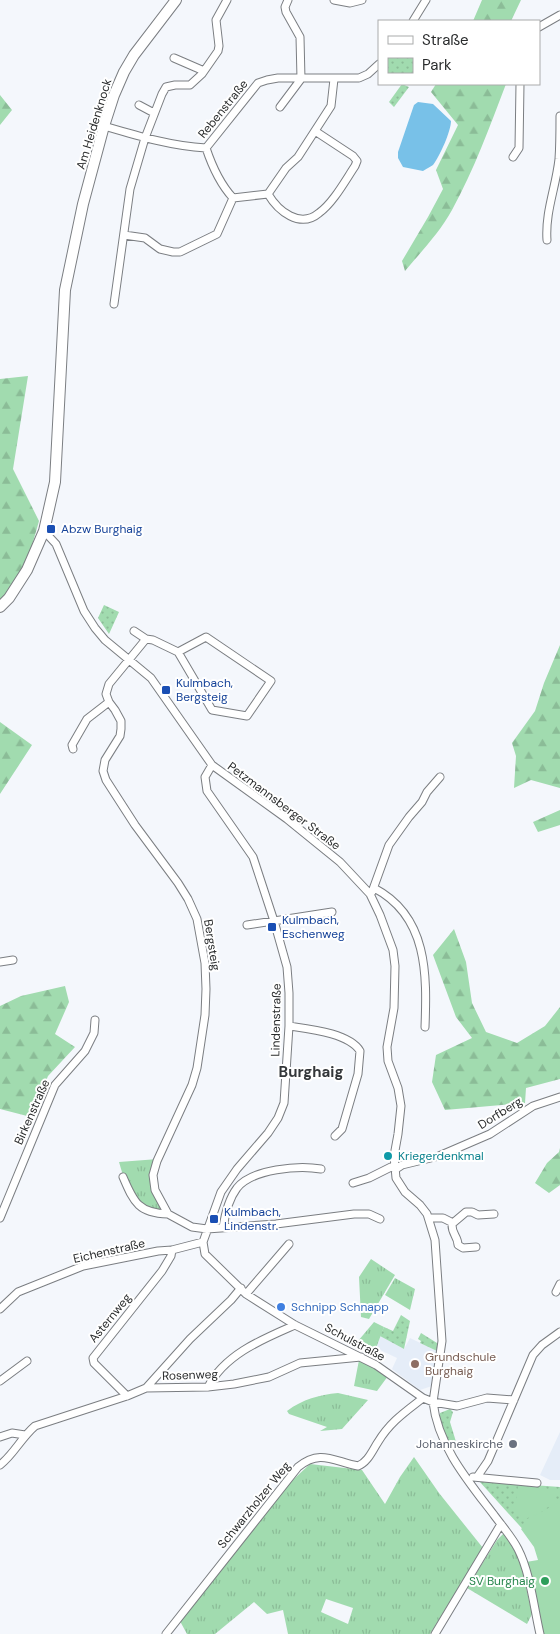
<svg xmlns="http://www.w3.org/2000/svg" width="560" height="1634" font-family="'DM Sans',sans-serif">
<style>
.built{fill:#e5edf8}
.grass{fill:url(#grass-tufts);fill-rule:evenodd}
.forest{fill:url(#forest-firs)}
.park{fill:url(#park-dots)}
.pitch{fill:#a1dbaf}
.water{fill:#78c1e8}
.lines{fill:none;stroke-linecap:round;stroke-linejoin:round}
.street-casing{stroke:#7b7e82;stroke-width:9}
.secondary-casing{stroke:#7b7e82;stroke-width:12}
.street{stroke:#fff;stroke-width:7}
.secondary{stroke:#fff;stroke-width:10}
.transit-dot{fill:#1a4fb4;stroke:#fff;stroke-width:2}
.culture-dot{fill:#0f9aa8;stroke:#fff;stroke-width:2}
.shop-dot{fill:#3f7fe0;stroke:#fff;stroke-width:2}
.education-dot{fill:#8d6e63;stroke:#fff;stroke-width:2}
.worship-dot{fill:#6b7280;stroke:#fff;stroke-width:2}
.leisure-dot{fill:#2e9e5b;stroke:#fff;stroke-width:2}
.labels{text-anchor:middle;stroke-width:4;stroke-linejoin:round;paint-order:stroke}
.street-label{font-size:12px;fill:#2a2c2d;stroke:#fff}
.transit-label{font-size:12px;fill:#164399;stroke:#fff;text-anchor:start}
.culture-label{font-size:12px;fill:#0d838f;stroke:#fff;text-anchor:start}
.shop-label{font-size:12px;fill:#366cbe;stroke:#fff;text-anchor:start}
.education-label{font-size:12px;fill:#785e54;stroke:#fff;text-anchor:start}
.worship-label{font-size:12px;fill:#5b616d;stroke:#fff;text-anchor:end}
.leisure-label{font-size:12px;fill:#27864d;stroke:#fff;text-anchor:end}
.quarter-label{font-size:15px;font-weight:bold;fill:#34373a;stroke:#fff}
</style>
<defs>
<pattern id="grass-tufts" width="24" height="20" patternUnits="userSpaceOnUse" patternTransform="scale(1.25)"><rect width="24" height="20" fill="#a1dbaf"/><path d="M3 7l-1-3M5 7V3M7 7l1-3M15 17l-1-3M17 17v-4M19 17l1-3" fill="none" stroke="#8bbc97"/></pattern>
<pattern id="forest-firs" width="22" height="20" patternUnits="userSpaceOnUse" patternTransform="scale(1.25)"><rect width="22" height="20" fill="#a1dbaf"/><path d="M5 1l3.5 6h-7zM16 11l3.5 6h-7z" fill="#8bbc97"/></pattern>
<pattern id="park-dots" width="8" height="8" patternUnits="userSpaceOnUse" patternTransform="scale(1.25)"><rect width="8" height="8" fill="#a1dbaf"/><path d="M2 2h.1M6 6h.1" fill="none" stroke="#8bbc97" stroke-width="1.8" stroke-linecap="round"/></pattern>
</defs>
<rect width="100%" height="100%" fill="#f4f7fc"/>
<path class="built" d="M380,1336L404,1349L410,1338L437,1351L432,1386L420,1390L392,1369L397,1358L376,1348Z
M560,1432V1480H550L540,1475Z"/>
<path class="grass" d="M158,1159L153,1182L168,1214C163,1214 154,1214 149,1212C131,1204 124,1179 119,1162Z
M371,1259L395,1275L369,1319L361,1317L359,1277Z
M395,1278L415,1289L410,1310L385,1295Z
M374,1322L384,1327L376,1348L358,1341Z
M359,1360L388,1376L377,1391L354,1386Z
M338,1393L368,1400L342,1429L320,1431L327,1427L289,1414L287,1411C303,1399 319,1395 338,1393Z
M414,1457L439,1493L483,1548L430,1634H288L283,1610L267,1614L254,1602L215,1634H187L181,1623V1620L282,1490L310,1464L362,1470L385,1504L400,1477ZM326,1599L353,1608L348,1624L321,1612Z
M504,1533L520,1560L532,1614L527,1624L467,1588L497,1540Z"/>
<path class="forest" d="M482,0H521L511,21H473Z
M436,84H506C490,126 474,170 452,210C440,232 421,252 405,271L402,261L428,217L443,189L436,170L458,125L431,92Z
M0,95L12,110L0,125Z
M28,376L13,469L39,521C31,548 24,583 0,601V379Z
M560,645V788L531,780L514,788L516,756L512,743L535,711L544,683Z
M0,722L32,745L0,794Z
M560,810V825L538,832L533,822Z
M454,929L466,962L472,1003L486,1032L517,1043L545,1026L560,1007V1079L526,1088L525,1103L445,1110L432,1082L436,1055L472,1038L456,1017L433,955Z
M65,986L69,1002L55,1034L75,1047L48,1076L31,1117L0,1109V1006L21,996Z
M560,1148V1185L549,1193L535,1183L547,1163L559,1152Z"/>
<path class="park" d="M402,84L409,87L394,107L389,102Z
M104,605L119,612L109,634L98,618Z
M401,1315L410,1321L404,1349L380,1336L384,1327L393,1331Z
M421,1333L437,1343V1351L420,1343L421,1341L418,1339Z
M450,1409L453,1412L450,1422L457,1445L453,1449L449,1447L439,1424L440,1413Z
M479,1481L560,1487V1517L528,1535Z"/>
<path class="pitch" d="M518,1486L558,1490L554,1504L524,1520L515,1508Z
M560,1502V1634H543L526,1562L538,1560L534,1547L521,1529L534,1516Z"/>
<path class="water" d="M418,102L433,104L451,121C451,131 440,156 433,165C430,167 426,169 423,171L403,167L398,158V152L414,105Z"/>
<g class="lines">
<g class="street-casing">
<path id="street" d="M334,0L350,3L362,0
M413,21L426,0
M539,27L560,15
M174,58L204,71
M139,105L154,113
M280,107L301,79L300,37L286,12L285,7L288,0
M104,126C138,136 171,146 206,148L258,83L267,80L278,78H359L368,74L379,64
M206,148C212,166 220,184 233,198
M513,157L519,148L520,84
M268,194C278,211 300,229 319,213C333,203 345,181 355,166L357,161L353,156L315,131
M268,194L286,168L298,157L331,106L334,79
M233,198L268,194
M124,235L145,238L160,249L173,252H180L217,234L233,198
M547,240C545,212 556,187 559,159C560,145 560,130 560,116
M114,304L130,189L145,138L162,94L166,87L175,85H190L202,74L218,51L219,46L216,20L227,0
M44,531L56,544L84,611L95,628L105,640L151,678L212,765L287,819L340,862L370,894L380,915L393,950L395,966L394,1008L387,1047L388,1061L398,1088L401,1106L398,1134L394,1156L396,1178L405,1192L420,1205L427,1214L435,1240L442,1341L433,1402C438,1446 468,1481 494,1515C502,1526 512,1537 518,1549C530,1572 534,1608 540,1634
M134,631L146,639
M178,652L206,637L271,681L247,716L212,710L178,652L153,640L146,639L109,684L106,694L109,702L115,710L121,721V729L120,736L105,760L103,771L106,780L135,825L178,883L188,899L197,919L205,963L206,989L205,1015L197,1068L192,1085L157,1161L153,1175L155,1190L168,1214L192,1227L207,1229L276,1224L354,1214H369L380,1219
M73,749L72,745L87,719L109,702
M212,765L205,777L207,791L253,857L274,921L287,967L289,993V1026L284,1103L278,1118L268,1133L237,1169L221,1192L203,1242L205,1254L246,1294L295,1325L376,1365L423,1398L433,1402L457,1406L487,1398L514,1400
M374,888C428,916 427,975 425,1027
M372,892L389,845L409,817L422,802L427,792L440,777
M247,925L332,912
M0,962L13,960
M289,1026C309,1029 349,1033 360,1051L358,1074L342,1129L335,1136
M396,1169L402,1165L439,1156L490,1134L533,1106L560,1097
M123,1177C134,1203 139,1213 168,1214
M353,1183L369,1178L391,1167L396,1169
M0,1218L55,1085L85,1051L94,1033L95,1020
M429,1218H443L453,1223L466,1212H472L478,1215L494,1214
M452,1223C451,1234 458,1236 458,1245L463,1248L476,1247
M223,1228C225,1214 228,1200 237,1188C252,1169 299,1165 321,1169
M556,1292L560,1284
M246,1294L289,1244
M0,1309L18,1292L83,1266L158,1251L172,1250L203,1242
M0,1381L27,1361
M208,1387C225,1354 263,1339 295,1325
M146,1388L190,1339L231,1300L241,1288
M127,1396L94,1363L93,1358L162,1271L171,1256L172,1250
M0,1437L12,1433L25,1435
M0,1465C14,1454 21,1438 35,1426L127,1396L146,1388L208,1387L234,1384L269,1377L300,1363L361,1357
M473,1477L537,1483
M477,1477L488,1461L533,1355L542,1345L560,1332
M166,1634L298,1467C320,1449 333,1461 358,1466C368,1462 372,1451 378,1442C390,1422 405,1412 423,1398
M435,1634L501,1524"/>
</g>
<g class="secondary-casing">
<path id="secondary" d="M0,607L9,598L27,570L44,531L55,482L65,290L83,204L104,126L114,95L124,72L134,55L176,0"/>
</g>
<use href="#street" class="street"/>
<use href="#secondary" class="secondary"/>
</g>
<g class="transit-dot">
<rect x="46" y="524" width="10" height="10" rx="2.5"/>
<rect x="161" y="685" width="10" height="10" rx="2.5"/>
<rect x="267" y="922" width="10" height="10" rx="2.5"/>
<rect x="209" y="1214" width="10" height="10" rx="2.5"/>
</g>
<circle class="culture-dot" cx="388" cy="1156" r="5"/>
<circle class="shop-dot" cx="281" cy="1307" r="5"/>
<circle class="education-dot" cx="415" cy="1364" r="5"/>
<circle class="worship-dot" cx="513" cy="1444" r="5"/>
<circle class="leisure-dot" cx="545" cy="1581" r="5"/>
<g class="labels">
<g class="street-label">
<text transform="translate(223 109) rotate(-51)" y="4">Rebenstraße</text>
<text transform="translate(94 124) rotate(-73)" y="4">Am Heidenknock</text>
<text transform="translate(284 806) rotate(37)" y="4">Petzmannsberger Straße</text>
<text transform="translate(212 945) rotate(81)" y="4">Bergsteig</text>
<text transform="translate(276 1020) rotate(-89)" y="4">Lindenstraße</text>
<text transform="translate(32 1112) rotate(-66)" y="4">Birkenstraße</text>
<text transform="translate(500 1113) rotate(-32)" y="4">Dorfberg</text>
<text transform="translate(109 1251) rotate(-13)" y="4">Eichenstraße</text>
<text transform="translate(110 1318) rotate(-51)" y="4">Asternweg</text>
<text transform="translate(355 1342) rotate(28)" y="4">Schulstraße</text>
<text transform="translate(190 1375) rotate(-2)" y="4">Rosenweg</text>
<text transform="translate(254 1505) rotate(-51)" y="4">Schwarzholzer Weg</text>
</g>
<g class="transit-label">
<text x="61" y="533">Abzw Burghaig</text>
<text x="176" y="687">Kulmbach,<tspan x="176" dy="14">Bergsteig</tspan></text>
<text x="282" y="924">Kulmbach,<tspan x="282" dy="14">Eschenweg</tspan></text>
<text x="224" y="1216">Kulmbach,<tspan x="224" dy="14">Lindenstr.</tspan></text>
</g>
<g class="culture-label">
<text x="398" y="1160">Kriegerdenkmal</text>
</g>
<g class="shop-label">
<text x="291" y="1311">Schnipp Schnapp</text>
</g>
<g class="education-label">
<text x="425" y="1361">Grundschule<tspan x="425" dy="14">Burghaig</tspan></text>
</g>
<g class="worship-label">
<text x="503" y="1448">Johanneskirche</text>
</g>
<g class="leisure-label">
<text x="535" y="1585">SV Burghaig</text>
</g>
<g class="quarter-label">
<text x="311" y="1077">Burghaig</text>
</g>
</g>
<rect x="378" y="20" width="162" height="65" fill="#ffffff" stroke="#aaabab"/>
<rect x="388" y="36" width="25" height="8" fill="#ffffff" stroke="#aaabab"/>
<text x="422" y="45" font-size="15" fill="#2a2c2d">Straße</text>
<rect x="388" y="58" width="25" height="15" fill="url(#park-dots)" stroke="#aaabab"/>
<text x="422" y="70" font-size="15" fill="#2a2c2d">Park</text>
</svg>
